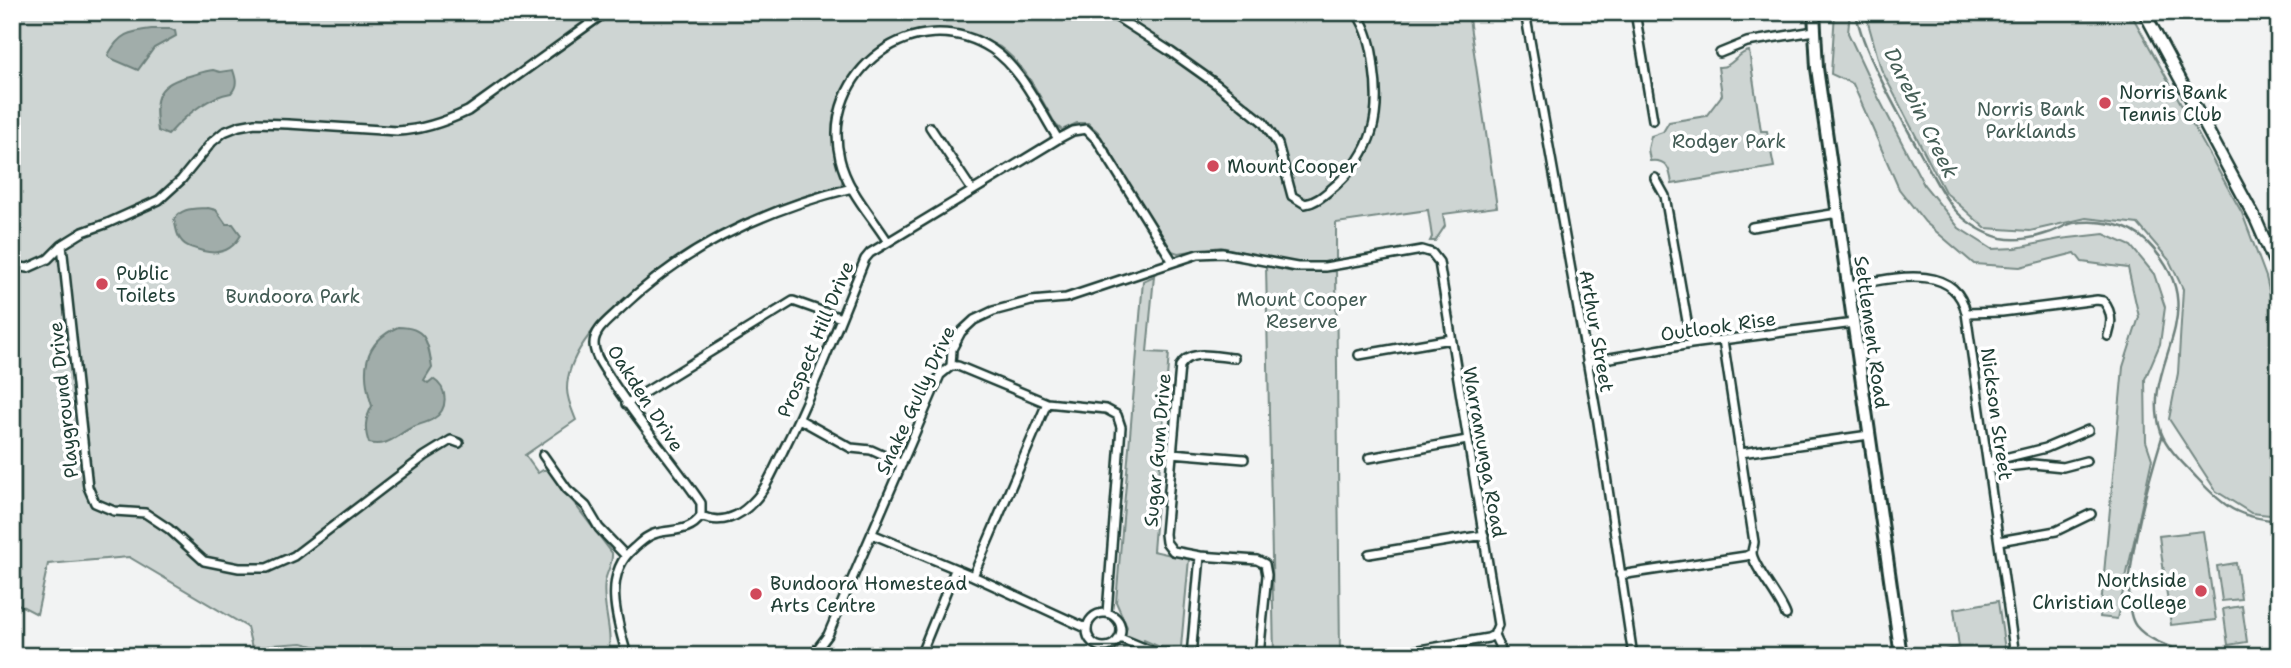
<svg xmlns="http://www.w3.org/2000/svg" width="2291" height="668" font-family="'Shantell Sans',sans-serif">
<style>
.green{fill:#ced5d3;stroke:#768984;stroke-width:2}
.water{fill:#a1adaa;stroke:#6d807b;stroke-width:2}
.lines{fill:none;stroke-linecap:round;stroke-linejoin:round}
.stream{stroke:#6d807b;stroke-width:2.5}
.street-casing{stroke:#1f3d34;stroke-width:12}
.secondary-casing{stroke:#1f3d34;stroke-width:15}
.primary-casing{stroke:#1f3d34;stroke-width:16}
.street{stroke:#fff;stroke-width:7}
.secondary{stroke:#fff;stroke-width:10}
.primary{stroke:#fff;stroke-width:10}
.poi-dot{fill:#d1495b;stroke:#fff;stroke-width:2.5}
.labels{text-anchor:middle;stroke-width:7;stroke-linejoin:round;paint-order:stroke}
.poi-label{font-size:19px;fill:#1f3d34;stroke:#fff;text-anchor:start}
.park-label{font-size:19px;fill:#425b54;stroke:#fff}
.street-label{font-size:19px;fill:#1f3d34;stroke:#fff}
.water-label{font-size:21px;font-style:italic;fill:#465f57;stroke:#fff}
</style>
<rect width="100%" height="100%" fill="#f2f3f3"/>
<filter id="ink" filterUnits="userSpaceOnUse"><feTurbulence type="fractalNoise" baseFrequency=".0143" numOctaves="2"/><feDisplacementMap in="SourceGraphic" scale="14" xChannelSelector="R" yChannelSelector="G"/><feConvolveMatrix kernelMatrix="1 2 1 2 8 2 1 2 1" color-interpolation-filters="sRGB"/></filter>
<g filter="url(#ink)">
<path class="green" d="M12,12H1468L1497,207L1443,214L1445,226L1435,241H1430L1432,237L1428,210L1336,223V262L1309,265L1292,263L1221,247L1178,253L1172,251L1164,240L1098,132L1088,123H1077L1062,130L1056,125C1040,98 1026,65 1000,47C909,0 799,80 843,180L841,185C808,194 777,205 746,219C692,245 567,322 567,389C567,399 572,410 576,420L525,455L538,473L543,470H549L612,553C613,563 607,571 605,581C601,607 614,630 608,656H351L302,643L272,645L253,652L247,627L129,557L48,564L37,614L12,601Z
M1835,12H1850L1848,33L1876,93L1924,185L1959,228L1992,249L2016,248L2060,239L2104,234L2131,246L2154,274L2165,307L2160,344L2145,379L2146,441L2152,459L2117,619L2100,617L2123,367L2139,317L2128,268L2082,262L2075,253L2020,267L1974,264L1925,222L1899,189L1853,84L1831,74Z
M1865,12H2130L2242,213L2266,277L2279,334V516L2251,513L2216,491L2169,419L2178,373L2183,289L2169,260L2138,224L2086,218L2030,231L1985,228L1945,192L1881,69Z
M1749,51L1761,131H1767L1774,167L1672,184C1670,169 1667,159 1650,161L1648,149L1651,136L1663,132L1669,122L1706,116L1722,95L1718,67C1733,68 1736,53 1749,51Z
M1266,266L1293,272L1336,271L1340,654L1274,656Z
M1154,276L1147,352L1169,353L1153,551L1189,559L1181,647L1162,648L1144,640L1145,656H1110L1119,647L1127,627L1116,602L1143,281Z
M2203,531L2216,620L2171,625L2159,536Z
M2236,563L2241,599L2222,601L2217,566Z
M1998,601L2005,650L1972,656H1915L1959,647L1954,609Z
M2242,606L2247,642L2228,645L2223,609Z"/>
<path class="water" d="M152,29H171L175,31L176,36L154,48L138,70L110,58L108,55C120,33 129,32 152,29Z
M213,70L220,72L233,70C236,79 238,85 231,93C207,97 184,117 168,135L158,131C154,101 154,86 185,77C195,75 203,71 213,70Z
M208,208L216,210L226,224H233L241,235C232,251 219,255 203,251C193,248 184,247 179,237C176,232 176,225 174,220C181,207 195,209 208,208Z
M398,327C427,327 428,343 432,367L424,380L428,383L433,379C448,388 449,410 433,419C427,423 419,424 413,427C397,434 388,448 369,443C364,429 365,419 372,406C361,372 362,343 398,327Z"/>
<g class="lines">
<path class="stream" d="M1856,12C1861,49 1901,118 1920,152C1931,172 1941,194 1956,211C1967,223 1985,234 2001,238C2016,241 2034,238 2048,233C2057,231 2064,225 2073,223C2098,219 2130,224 2147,242C2219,314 2138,362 2161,432C2167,449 2185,465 2197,478C2225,508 2237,517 2279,521
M2162,437C2151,473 2114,597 2136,626C2149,642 2175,648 2193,656"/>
<g class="street-casing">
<path id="street" d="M1109,12L1171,52L1216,84L1263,122L1278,144L1292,196L1305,204C1318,202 1326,193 1336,185C1373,152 1381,116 1374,68C1372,47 1368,30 1356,12
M1525,12L1598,422L1633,656
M1635,12L1653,120
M1720,53L1747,42L1814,31
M930,127L972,190
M1655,178L1665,196L1691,344
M1752,227L1838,213
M888,242C871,215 847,190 840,159C819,72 915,0 992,49C1022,69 1039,109 1058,139
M62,245L88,487L95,503L114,511L145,513L169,529L204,561L239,568H267L294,556L425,456L451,440L459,443
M12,266L28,268L48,259L62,245L83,232L108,223L159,200L181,180L212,142L224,132L239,126L255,123L288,124L397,131C423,130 445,122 468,111L606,12
M1848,286C1886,280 1955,259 1966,313L2015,656
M1966,313L2002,312L2097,300L2103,301C2113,312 2112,324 2108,336
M1723,340L1754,542C1754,545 1752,549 1752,553C1753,567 1780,597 1786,615
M1359,355L1451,339
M1587,362L1691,344L1854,323
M951,366L952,349L961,332L974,320L993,311L1031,301L1066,298L1198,254L1222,253L1297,267H1325L1422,250L1432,253L1439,262L1498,625L1494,635L1504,656
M951,366H958L1047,403L1106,409L1117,415L1121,427L1107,613
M626,404L793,301L841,318
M799,419L851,448L871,450L902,464
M1172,453L1244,459
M1741,453L1869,435
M543,455L567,489L586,506L599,528L625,555
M1369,458L1467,440
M1988,462L2046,448L2088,430
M1989,469L2033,464L2063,467L2086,461
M701,516C721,525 739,517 753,502C767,488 774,468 783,451C814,389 839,323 865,259L870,253L1058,139L1073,131L1086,129L1097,140L1173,262
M701,516V503C672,460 638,422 610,378C604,368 594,356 594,344C594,330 609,320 618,311C683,248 766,209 852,188
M872,534L973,576L1086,628
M1999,541L2056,531L2091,514
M1369,554L1484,535
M1200,556L1257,560L1265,564L1267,575L1259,656
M1620,575L1746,556L1752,553
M973,576L1047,403
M1087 630a17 17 0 1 1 34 0a17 17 0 1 1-34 0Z
M1120,638L1154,652L1171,656
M627,655C617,621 602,574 634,548C641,542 647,535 657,533C674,529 690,532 701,516
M272,656L305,652L325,656
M812,656L828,635L940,375L951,366
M920,656L955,570
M1191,656L1200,556L1173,551L1166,542L1165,534L1180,366C1190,348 1217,357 1234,358
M1386,656L1488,638L1494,635"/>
</g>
<g class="secondary-casing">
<path id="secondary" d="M2144,12L2256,220L2279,273"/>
</g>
<g class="primary-casing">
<path id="primary" d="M1814,12L1817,68L1901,656"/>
</g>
<use href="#street" class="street"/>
<use href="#secondary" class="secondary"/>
<use href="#primary" class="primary"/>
</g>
</g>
<g class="poi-dot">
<circle cx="2105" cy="103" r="7"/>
<circle cx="1213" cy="166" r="7"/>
<circle cx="102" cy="284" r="7"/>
<circle cx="2201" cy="591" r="7"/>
<circle cx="756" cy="594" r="7"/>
</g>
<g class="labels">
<g class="poi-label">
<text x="2119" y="99">Norris Bank<tspan x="2119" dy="22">Tennis Club</tspan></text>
<text x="1227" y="173">Mount Cooper</text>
<text x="116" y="280">Public<tspan x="116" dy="22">Toilets</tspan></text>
<text x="2187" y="587" text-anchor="end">Northside<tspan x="2187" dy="22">Christian College</tspan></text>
<text x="770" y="590">Bundoora Homestead<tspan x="770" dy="22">Arts Centre</tspan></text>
</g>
<g class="park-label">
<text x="2031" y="116">Norris Bank<tspan x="2031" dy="22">Parklands</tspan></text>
<text x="1729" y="148">Rodger Park</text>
<text x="293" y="303">Bundoora Park</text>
<text x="1302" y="306">Mount Cooper<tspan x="1302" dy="22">Reserve</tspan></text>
</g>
<g class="street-label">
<text transform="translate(1718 326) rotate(-8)" y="7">Outlook Rise</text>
<text transform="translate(1597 331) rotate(80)" y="7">Arthur Street</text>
<text transform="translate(1872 332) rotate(82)" y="7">Settlement Road</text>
<text transform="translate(815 339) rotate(-67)" y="7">Prospect Hill Drive</text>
<text transform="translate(646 398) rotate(57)" y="7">Oakden Drive</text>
<text transform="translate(63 400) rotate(-96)" y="7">Playground Drive</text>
<text transform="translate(915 400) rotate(-65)" y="7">Snake Gully Drive</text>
<text transform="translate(1997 414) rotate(82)" y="7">Nickson Street</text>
<text transform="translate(1157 450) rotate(-85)" y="7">Sugar Gum Drive</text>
<text transform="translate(1485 452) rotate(80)" y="7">Warramunga Road</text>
</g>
<g class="water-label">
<text transform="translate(1921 113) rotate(64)" y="7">Darebin Creek</text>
</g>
</g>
<rect width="2291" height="668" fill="none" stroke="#fff" stroke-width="42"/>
<rect x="21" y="21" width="2249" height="626" fill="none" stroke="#1f3d34" stroke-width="2.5" filter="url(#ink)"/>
</svg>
